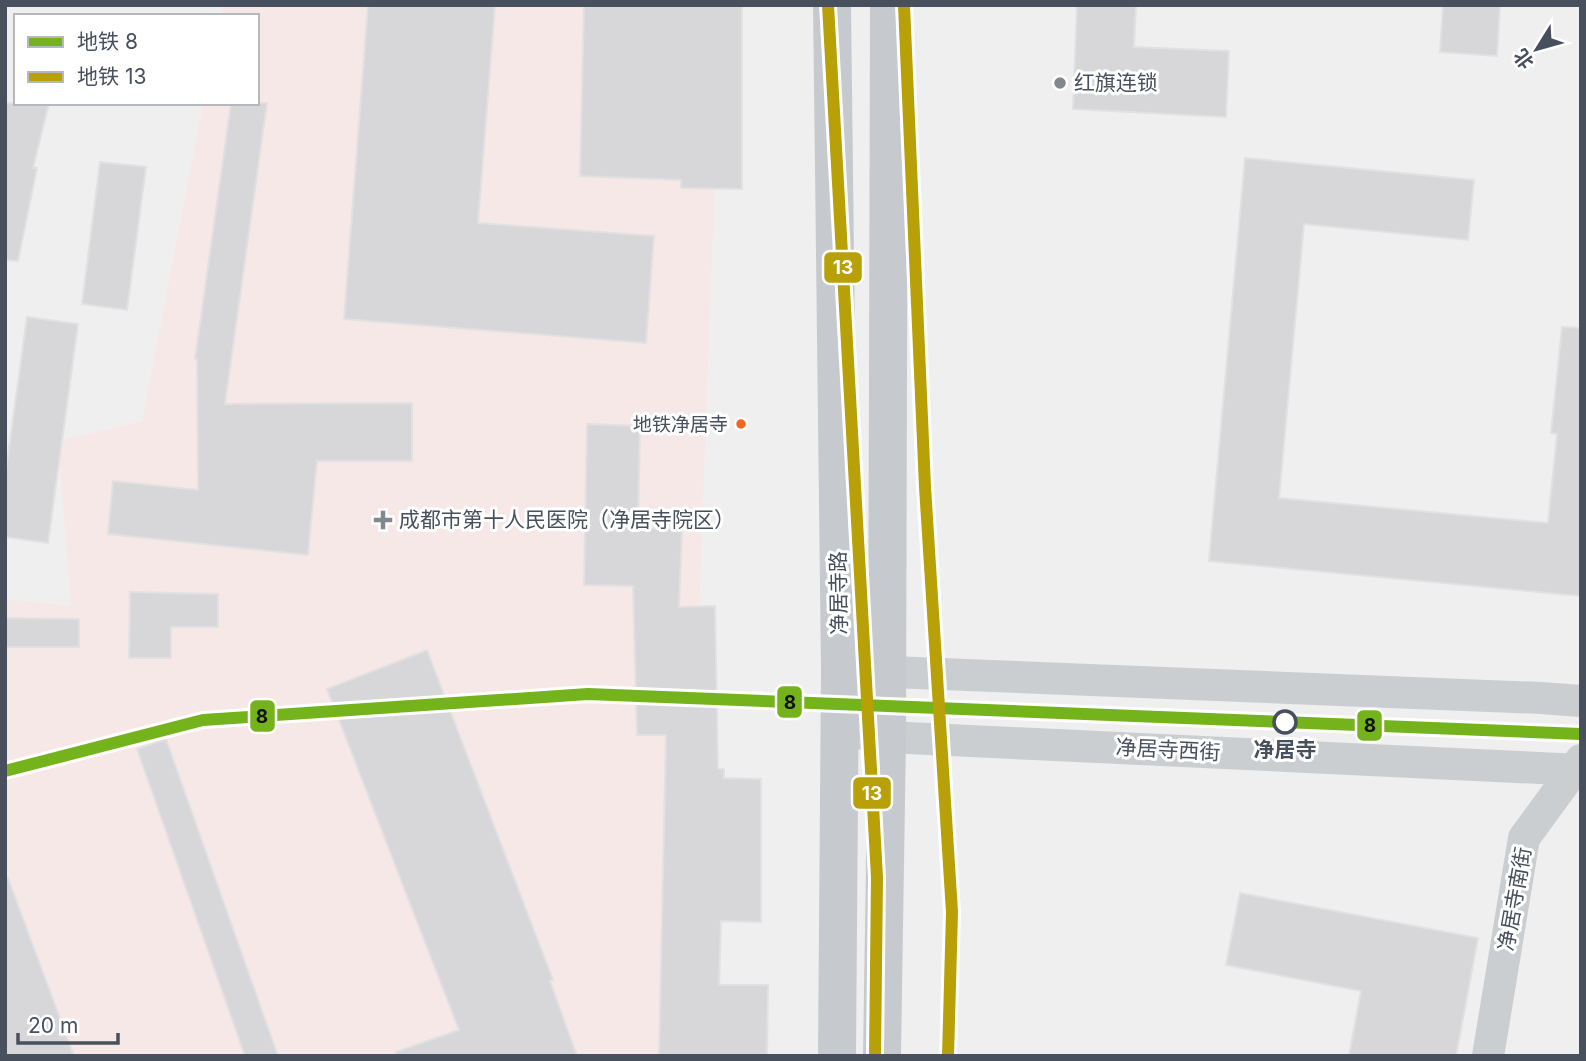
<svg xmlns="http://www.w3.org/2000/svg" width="1586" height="1061" font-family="Inter,'Noto Sans SC',sans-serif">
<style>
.medical{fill:#f6e8e6}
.building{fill:#d7d7d9;stroke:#e1e1e2;stroke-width:2}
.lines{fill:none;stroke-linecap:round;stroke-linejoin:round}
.street{stroke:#cbced0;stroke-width:32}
.primary{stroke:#c6cace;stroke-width:38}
.metro-1-casing{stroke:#fff;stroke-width:18}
.metro-2-casing{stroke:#fff;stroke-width:18}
.metro-1{stroke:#74b31c;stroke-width:12}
.metro-2{stroke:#b8a009;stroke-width:12}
.poi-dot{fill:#82888f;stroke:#fff;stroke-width:2.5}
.bus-dot{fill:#f26522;stroke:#fff;stroke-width:2.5}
.stop-dot{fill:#fff;stroke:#47505c;stroke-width:3.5}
.labels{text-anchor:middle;stroke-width:6;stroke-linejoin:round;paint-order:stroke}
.bus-label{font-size:19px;fill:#47505c;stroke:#fff;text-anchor:end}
.poi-label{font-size:21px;fill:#47505c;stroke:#fff;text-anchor:start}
.street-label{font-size:21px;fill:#47505c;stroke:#fff}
.stop-label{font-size:21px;font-weight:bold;fill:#47505c;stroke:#fff}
.line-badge{stroke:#fff;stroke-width:2.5}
.badge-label{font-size:19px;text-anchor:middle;font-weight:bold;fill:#fff}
.pale-badge-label{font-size:19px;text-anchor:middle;font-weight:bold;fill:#111}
</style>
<rect width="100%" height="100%" fill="#f0efef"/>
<path class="medical" d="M222,5H721L683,1056H5V599L71,606L58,441L142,421L203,103H257V16H220Z"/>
<path class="building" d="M368,5H495L478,223L654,236L646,343L344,319Z
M584,5H742V189L681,188V180L580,176Z
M1077,5H1136L1134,47L1229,51L1226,117L1073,109Z
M1443,5H1500L1497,56L1440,52Z
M5,103H49L33,168H37L18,261L5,260Z
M231,103H267L225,404L412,403V461H317L308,555L108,534L113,481L198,490L197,359H195Z
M1245,158L1474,180L1468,240L1304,224L1279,498L1548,523L1557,434L1551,433L1562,327L1581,328V596L1209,561Z
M100,162L146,167L127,310L82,304Z
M27,317L78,324L48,543L5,537V477Z
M587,424L640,426L638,528L682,529L679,607L715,606L718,769H724V778L761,779V922L721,921L719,985H768L767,1056H659L666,735H637L633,586L584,585Z
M130,592L218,594V627H171V658H129Z
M5,618L79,619V647H5Z
M427,650L553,980L550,981L577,1056H397L396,1052L459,1030L327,689Z
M166,739L278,1056H245L137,749Z
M5,878H8L74,1056H5Z
M1240,893L1478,938L1456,1056H1349L1361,991L1226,965Z"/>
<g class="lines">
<path class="street" d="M840,670L1541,698L1581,701
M840,731L887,737L1581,770
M1488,1056L1524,838L1581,760"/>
<path class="primary" d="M832,5L840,670L837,1056
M882,1056L887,737L889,5"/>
<g class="metro-1-casing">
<path id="metro-1" d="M5,771L203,720L588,694L1581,734"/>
</g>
<g class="metro-2-casing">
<path id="metro-2" d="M828,5L877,877L875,1056
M904,5L925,487L952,912L948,1056"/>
</g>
<use href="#metro-1" class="metro-1"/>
<use href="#metro-2" class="metro-2"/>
</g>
<g class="poi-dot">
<circle cx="1060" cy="83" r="7"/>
<path d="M379.5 509.5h7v7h7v7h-7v7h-7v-7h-7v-7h7z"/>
</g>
<circle class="bus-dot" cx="741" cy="424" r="6"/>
<circle class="stop-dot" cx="1285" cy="722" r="11"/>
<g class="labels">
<g class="bus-label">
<text x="728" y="431">地铁净居寺</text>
</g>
<g class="poi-label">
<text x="1074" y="90">红旗连锁</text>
<text x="399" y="527">成都市第十人民医院（净居寺院区）</text>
</g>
<g class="street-label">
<text transform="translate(839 593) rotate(-91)" y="7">净居寺路</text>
<text transform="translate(1168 750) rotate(3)" y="7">净居寺西街</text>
<text transform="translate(1515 899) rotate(-80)" y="7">净居寺南街</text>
</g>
<g class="stop-label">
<text x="1285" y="757">净居寺</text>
</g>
</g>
<g class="line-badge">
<rect x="823" y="251" width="40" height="33" rx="7" fill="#b8a009"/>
<rect x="776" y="685" width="27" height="34" rx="7" fill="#74b31c"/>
<rect x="249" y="699" width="27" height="34" rx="7" fill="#74b31c"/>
<rect x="1356" y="709" width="27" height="33" rx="7" fill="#74b31c"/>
<rect x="852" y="776" width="40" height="34" rx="7" fill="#b8a009"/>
</g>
<g class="badge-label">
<text x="843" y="274">13</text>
<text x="872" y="800">13</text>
</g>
<g class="pale-badge-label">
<text x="790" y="709">8</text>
<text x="262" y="723">8</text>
<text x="1370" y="732">8</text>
</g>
<rect width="1586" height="1061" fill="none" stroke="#47505c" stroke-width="14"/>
<rect x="14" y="14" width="245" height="91" fill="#ffffff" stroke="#b5b9be" stroke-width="2"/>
<rect x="28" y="37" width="35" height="10" fill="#74b31c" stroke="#b5b9be" stroke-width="2"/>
<text x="77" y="49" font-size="21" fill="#47505c">地铁 8</text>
<rect x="28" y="72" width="35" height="10" fill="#b8a009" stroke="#b5b9be" stroke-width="2"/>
<text x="77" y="84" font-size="21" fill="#47505c">地铁 13</text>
<g transform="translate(1537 49) rotate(233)" stroke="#ffffff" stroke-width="5" paint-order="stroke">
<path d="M0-5L12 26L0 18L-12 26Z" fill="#47505c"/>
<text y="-10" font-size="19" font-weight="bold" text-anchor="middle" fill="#47505c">北</text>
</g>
<path d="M18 1033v10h100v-10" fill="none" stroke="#47505c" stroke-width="3.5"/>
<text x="28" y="1033" font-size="21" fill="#47505c" stroke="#ffffff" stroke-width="5" paint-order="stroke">20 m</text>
</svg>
